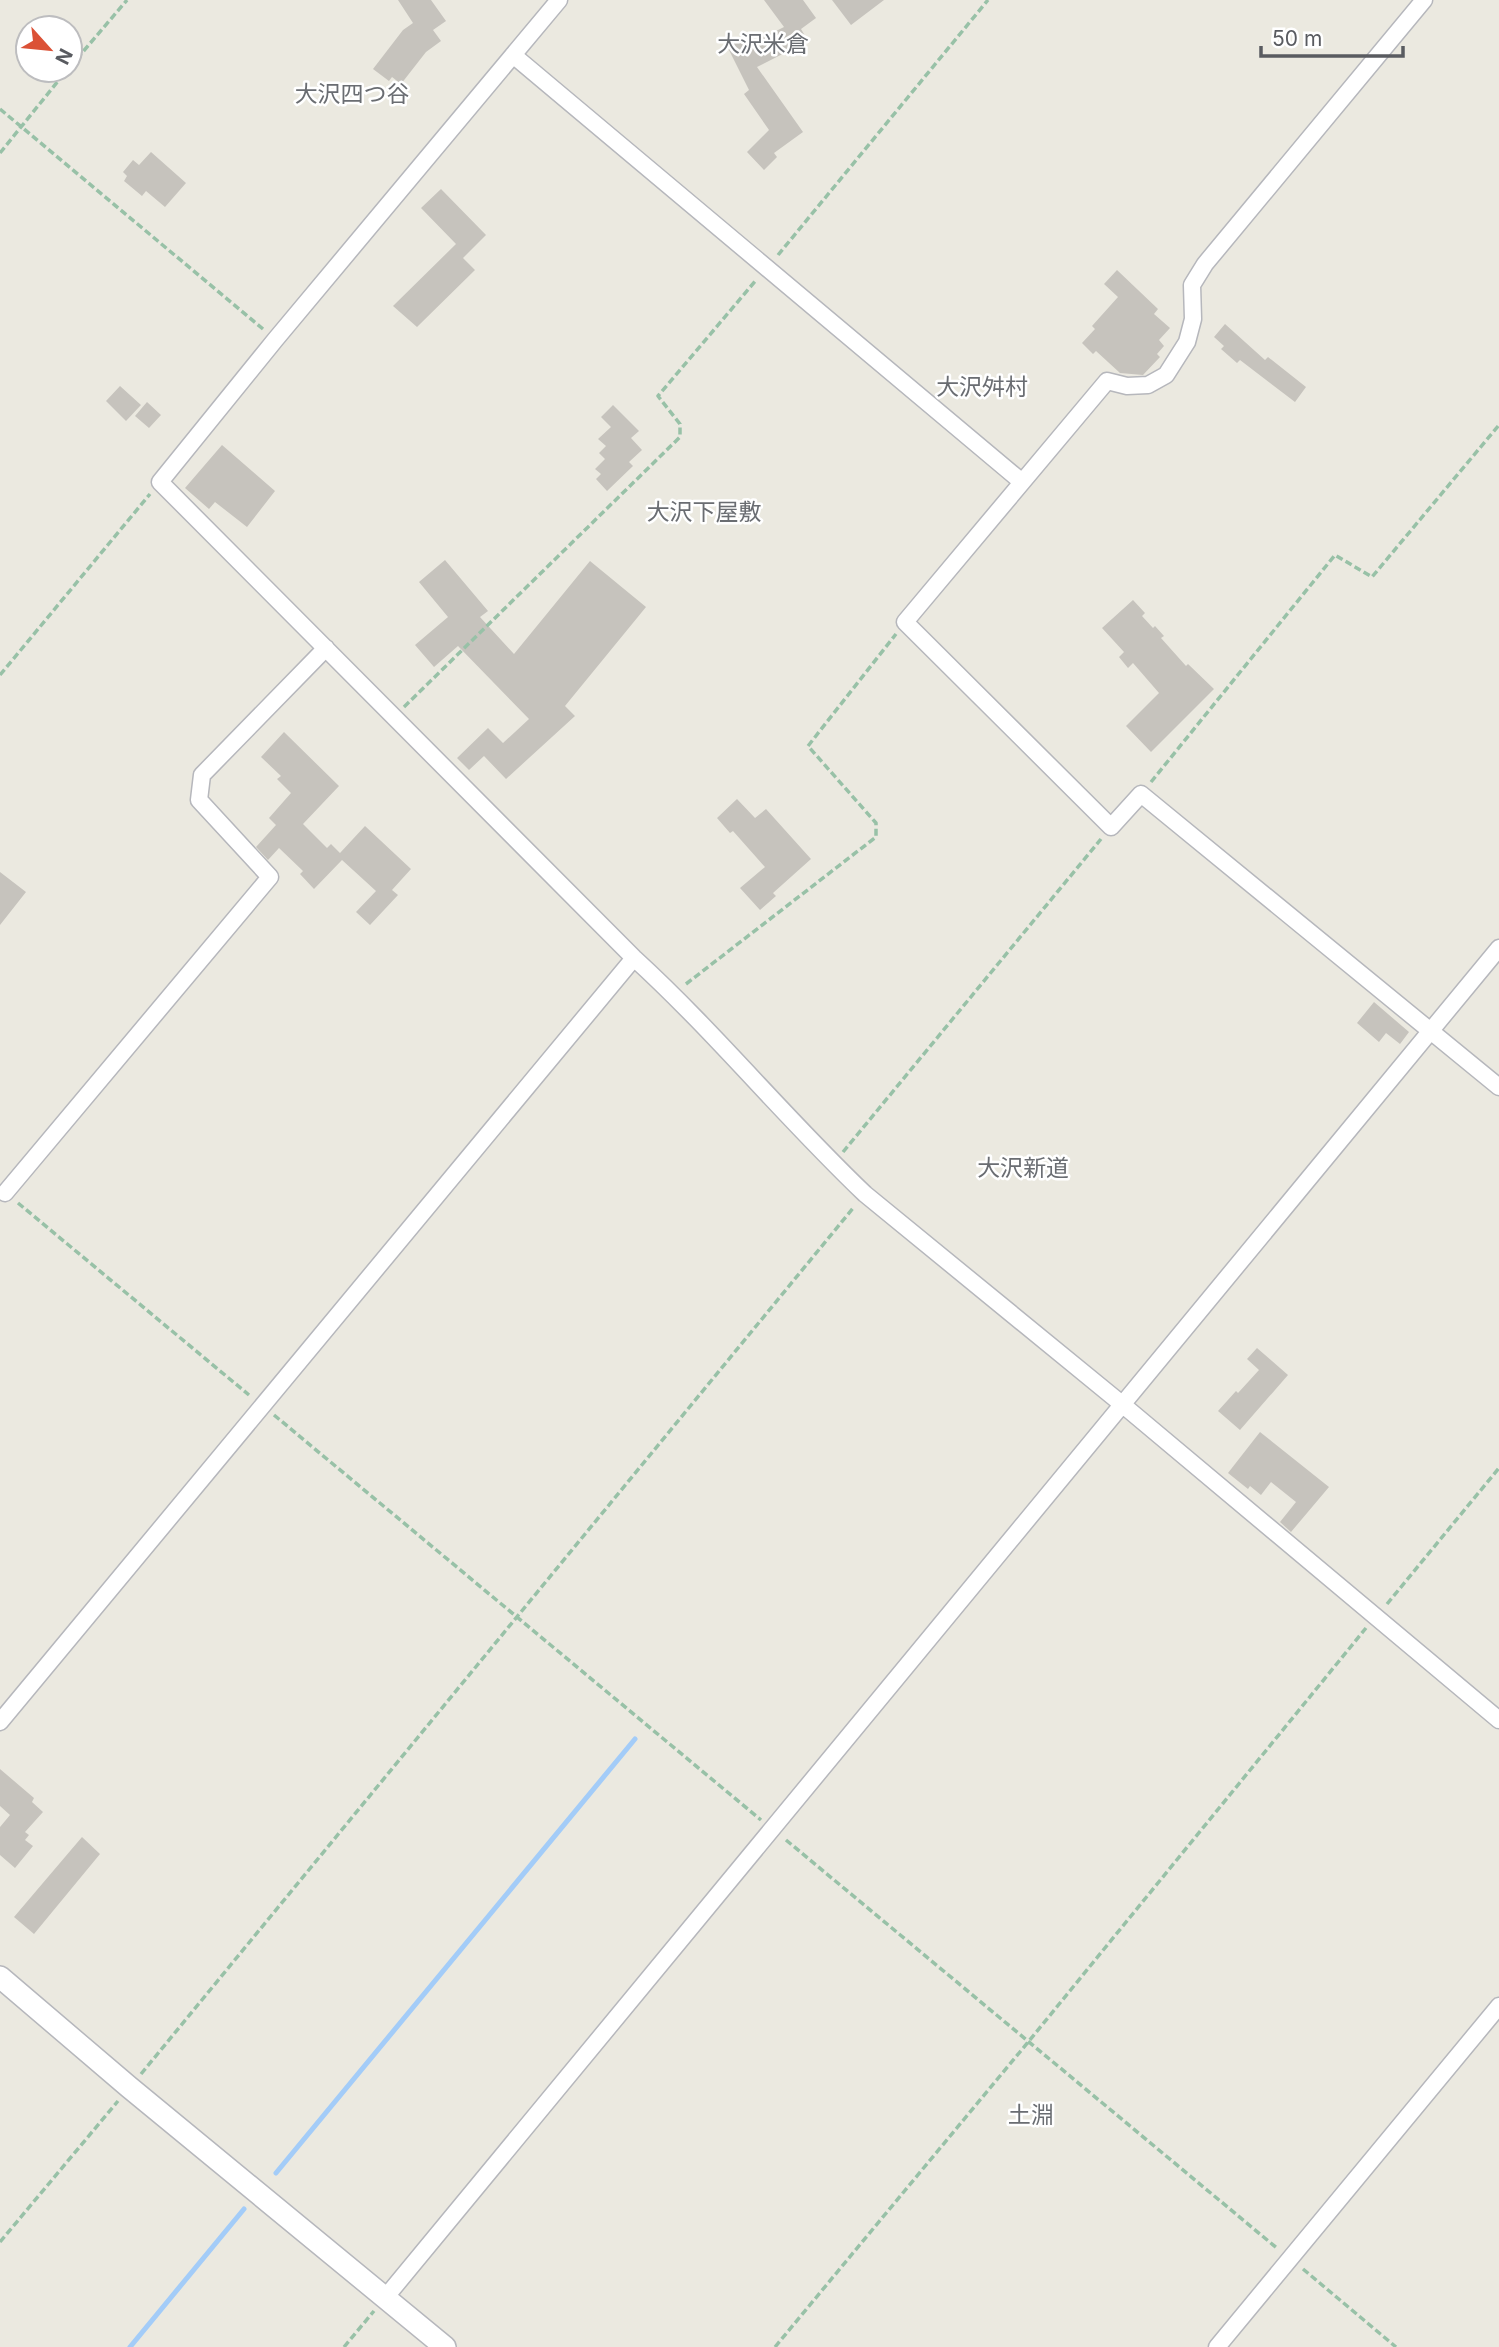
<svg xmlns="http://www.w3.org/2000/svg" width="1499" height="2347" font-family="Inter,'Noto Sans JP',sans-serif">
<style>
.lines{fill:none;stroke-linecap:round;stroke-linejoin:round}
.stream{stroke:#a3ccf8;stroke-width:5}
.building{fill:#c6c3bd}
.minor-casing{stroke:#b6b7bc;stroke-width:19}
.tertiary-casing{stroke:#b6b7bc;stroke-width:24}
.path{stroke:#98c1a7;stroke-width:3.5;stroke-dasharray:7 3.5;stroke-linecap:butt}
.minor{stroke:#fff;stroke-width:16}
.tertiary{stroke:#fff;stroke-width:21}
.labels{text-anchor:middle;stroke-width:5;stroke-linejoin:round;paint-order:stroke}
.quarter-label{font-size:23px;fill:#6a6d72;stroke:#fff}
</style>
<rect width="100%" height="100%" fill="#ebe9e0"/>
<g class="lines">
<path class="stream" d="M276,2173L635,1739
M130,2347L244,2209"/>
</g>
<path class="building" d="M398,0H431L446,21L433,30L441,41L426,52L401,84L392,77L389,81L373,69L403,30L413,23Z
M764,0H803L816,18L801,29L808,41L757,67L803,132L774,153L777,157L764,170L747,152L769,130L744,94L749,90L726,44L744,36L748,45L784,27Z
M832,0H884L851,25Z
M151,152L186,183L165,207L146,191L142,196L124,181L127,176L123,172L133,160L139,165Z
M441,189L486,235L463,258L475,270L417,327L393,306L456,244L421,208Z
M1117,270L1158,309L1154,314L1170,328L1159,340L1164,346L1157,354L1160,357L1143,375L1120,373L1096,351L1093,354L1082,343L1095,329L1092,326L1118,297L1104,284Z
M1225,324L1265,360L1268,357L1306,387L1295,402L1240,360L1237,363L1221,349L1224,346L1214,337Z
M120,386L141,405L126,421L106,401Z
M147,402L161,415L149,428L135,416Z
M613,405L639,431L631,438L642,450L629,462L633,466L607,491L596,479L601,474L595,469L605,459L599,453L606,446L598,439L611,427L601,417Z
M222,445L275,491L247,527L215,502L209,509L185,488Z
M445,560L488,611L480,617L514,654L590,561L646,607L565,706L575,716L506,779L484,756L469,770L457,758L488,728L503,743L529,719L458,646L434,667L415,645L448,617L419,582Z
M1133,600L1145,613L1142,616L1153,628L1155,626L1164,636L1161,638L1186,666L1188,664L1214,689L1151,752L1126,726L1159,693L1133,663L1128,668L1119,657L1124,652L1102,628Z
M284,732L339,786L303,824L327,848L331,844L340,853L365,826L411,869L392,890L398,895L370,925L356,912L376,891L342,860L314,889L300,874L303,871L279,848L268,860L256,847L276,825L269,818L291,793L277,779L281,776L261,757Z
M737,799L755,818L766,809L811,859L773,893L776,896L760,910L740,888L765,867L733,831L730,833L717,818Z
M0,872L26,892L0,925Z
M1374,1002L1409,1032L1400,1044L1386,1033L1379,1042L1357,1023Z
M1257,1348L1288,1375L1240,1430L1218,1411L1236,1391L1238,1393L1259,1370L1247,1359Z
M1260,1432L1329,1487L1291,1532L1280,1522L1296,1502L1271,1482L1261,1495L1250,1486L1248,1489L1228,1473Z
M0,1769L34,1798L32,1802L43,1812L25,1832L29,1835L25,1840L33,1846L15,1868L0,1855V1827L10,1815L0,1806Z
M82,1837L100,1854L34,1934L14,1917Z"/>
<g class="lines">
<g class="minor-casing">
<path id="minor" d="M559,0L275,340L160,482L634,958C715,1032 785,1118 865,1194L1123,1405L1499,1720
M1424,0L1205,264L1192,285L1193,319L1187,342L1166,375L1148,385L1127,386L1107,381L905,622L1111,827L1141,794L1499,1087
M513,55L1022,482
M5,1193L270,877L199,800L202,775L326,648
M0,1722L634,958
M385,2298L1499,948
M1217,2347L1499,2006"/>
</g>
<g class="tertiary-casing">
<path id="tertiary" d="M0,1977L129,2087L445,2347"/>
</g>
<path class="path" d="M70,67L127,0
M0,109L263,329
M0,153L67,70
M778,255L988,0
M0,675L150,494
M404,707L680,437V424L658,396L757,279
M1151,782L1335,555L1372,577L1499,425
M686,984L876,837V823L808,746L896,634
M843,1152L1101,839
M18,1203L249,1395
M274,1415L761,1820
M1387,1604L1499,1468
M786,1840L1278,2249
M141,2074L854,1207
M0,2242L118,2101
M1303,2269L1396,2347
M344,2347L374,2311
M775,2347L1029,2041L1366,1628"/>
<use href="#minor" class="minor"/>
<use href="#tertiary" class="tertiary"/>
</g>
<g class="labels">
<g class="quarter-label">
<text x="763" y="52">大沢米倉</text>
<text x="352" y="102">大沢四つ谷</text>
<text x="982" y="395">大沢舛村</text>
<text x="704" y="520">大沢下屋敷</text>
<text x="1023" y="1176">大沢新道</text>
<text x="1031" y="2123">土淵</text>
</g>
</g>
<g transform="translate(49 49) rotate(117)"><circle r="33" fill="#ffffff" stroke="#bdbdbf" stroke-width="2"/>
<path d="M0-5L12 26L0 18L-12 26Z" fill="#db5136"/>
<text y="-10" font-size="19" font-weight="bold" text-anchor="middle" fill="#595b60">N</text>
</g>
<path d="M1261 46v10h142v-10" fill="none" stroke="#595b60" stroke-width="3.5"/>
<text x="1272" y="46" font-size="21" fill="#595b60" stroke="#ffffff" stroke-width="5" paint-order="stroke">50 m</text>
</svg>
